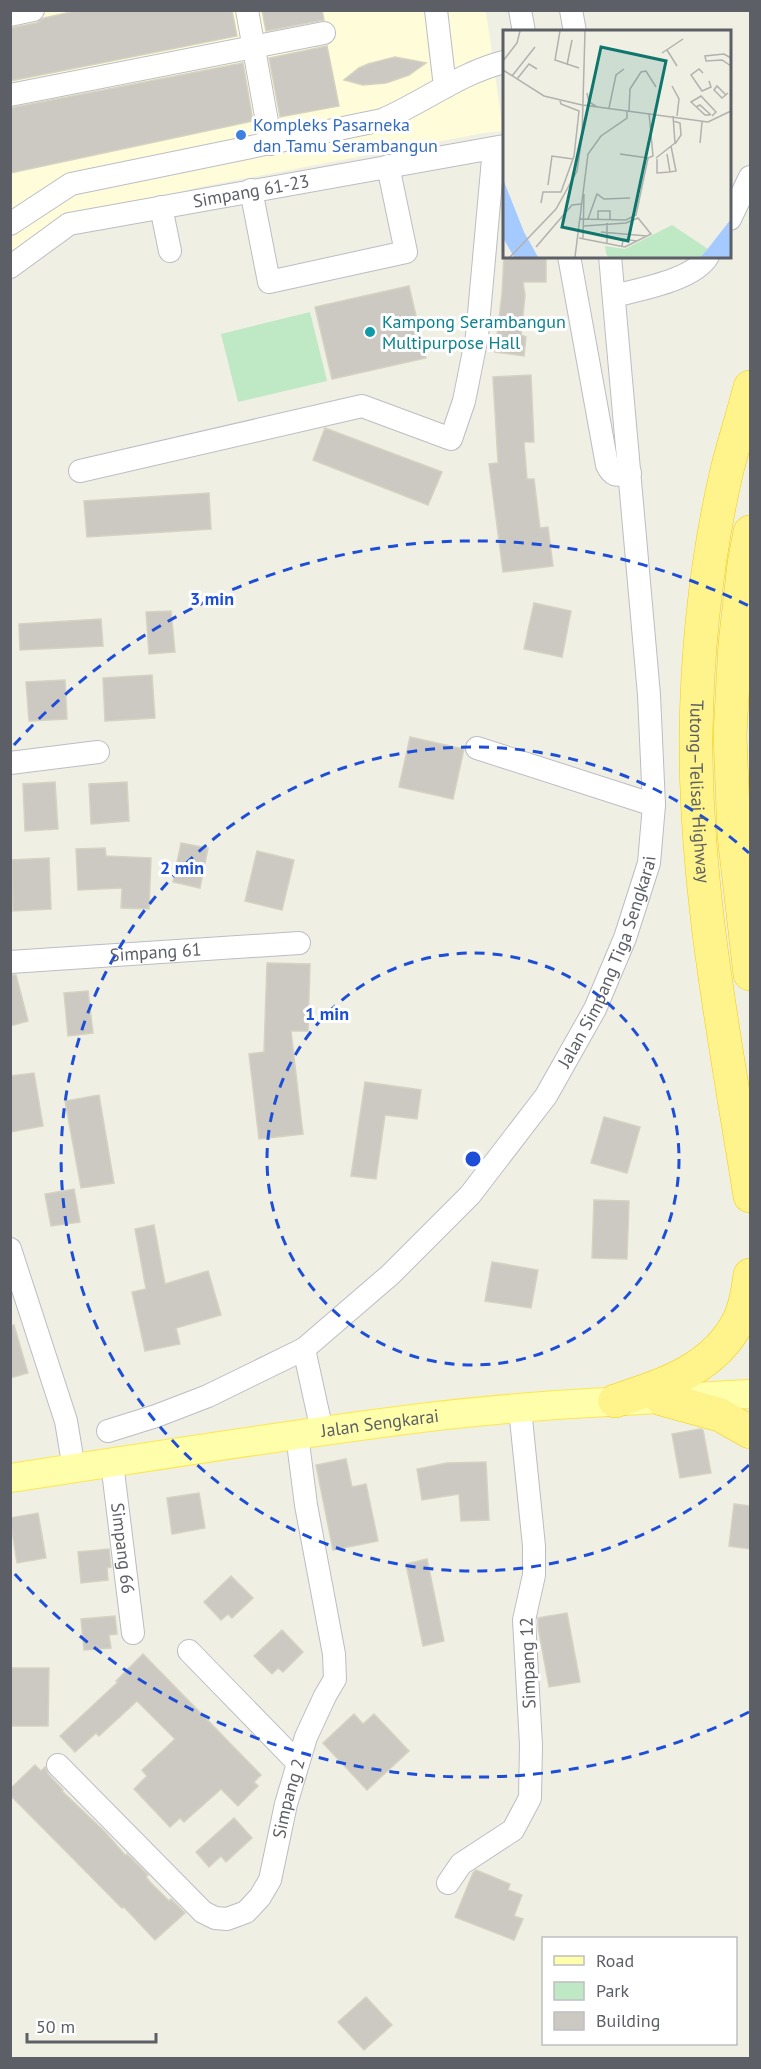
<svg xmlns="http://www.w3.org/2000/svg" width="761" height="2069" font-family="'PT Sans',sans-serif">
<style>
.commercial{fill:#fffcda}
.green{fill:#bfe9c5}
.building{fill:#cbc9c1;stroke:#d5d2c2;stroke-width:1.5}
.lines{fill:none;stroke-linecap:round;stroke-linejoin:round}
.minor-casing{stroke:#bcbdc4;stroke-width:24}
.major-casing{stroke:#fde750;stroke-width:30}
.highway-casing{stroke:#f4cd00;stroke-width:34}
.minor{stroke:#fff;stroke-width:22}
.major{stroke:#fffeaa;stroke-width:28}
.highway{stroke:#fff38c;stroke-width:33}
.ring{fill:none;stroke:#1d4ed8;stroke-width:3;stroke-dasharray:10 8}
.shop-dot{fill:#3f7fe0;stroke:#fff;stroke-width:2}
.culture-dot{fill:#0f9aa8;stroke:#fff;stroke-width:2}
.labels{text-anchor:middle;stroke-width:6;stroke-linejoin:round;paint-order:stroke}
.shop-label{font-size:18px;fill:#366cbe;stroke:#fff;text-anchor:start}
.street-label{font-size:18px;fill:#5c5f66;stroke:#fff}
.culture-label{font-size:18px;fill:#0d838f;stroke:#fff;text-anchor:start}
.inset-road{fill:none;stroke:#b1b1ae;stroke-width:1.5}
.view{fill:#0f766e;fill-opacity:0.15;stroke:#0f766e;stroke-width:3}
.inset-edge{fill:none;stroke:#5c5f66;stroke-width:3}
.centre{fill:#1d4ed8;stroke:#fff;stroke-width:3}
.ring-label{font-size:18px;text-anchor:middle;font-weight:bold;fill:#1d4ed8;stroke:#fff;stroke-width:6;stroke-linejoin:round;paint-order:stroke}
</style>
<rect width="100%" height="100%" fill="#f0efe4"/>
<path class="commercial" d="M11,11H486L503,131L484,133L200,187L67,220L11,260Z"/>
<path class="green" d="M310,312L327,381L238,402L221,334Z"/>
<path class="building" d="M80,10H232L237,36L10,81V28L36,23L44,18Z
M262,10H322L324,20L266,31Z
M327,46L339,106L280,117L269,58Z
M395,57L426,63L409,75L386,83L363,85L344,80L359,68L368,64Z
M243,63L253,121L10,173V108Z
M504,256H546V282H523L525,295L521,335L526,337L524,356L495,352L502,294Z
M409,286L426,358L332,379L315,307Z
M531,375L534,442H524L527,479H534L540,528L548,527L553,566L503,572L489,464L498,463L493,377Z
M325,428L442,472L428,505L313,460Z
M209,493L211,529L87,537L84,501Z
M534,603L571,611L562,657L524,649Z
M171,611L175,652L149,654L146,612Z
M101,619L103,646L20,650L19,624Z
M152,675L155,718L105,721L103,678Z
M65,680L67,719L29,721L26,682Z
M410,737L464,749L453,799L399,787Z
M55,782L58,829L25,831L23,784Z
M127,782L129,821L91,824L89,784Z
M181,843L208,848L200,888L173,882Z
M105,848L106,856L151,858L149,909L121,908L122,888L78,890L76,849Z
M257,851L294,860L282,910L245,901Z
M49,858L51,909L13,911L12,860Z
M267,963L310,964L308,1031H291L303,1134L259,1139L249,1054L264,1052Z
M10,975H16L28,1021L10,1026Z
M88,991L93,1033L68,1036L64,993Z
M34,1073L43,1126L10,1132V1076Z
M365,1082L421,1090L417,1119L385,1115L376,1179L351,1176Z
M99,1095L114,1183L81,1188L65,1101Z
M604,1117L640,1127L627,1173L591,1163Z
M74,1189L80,1222L51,1226L45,1194Z
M594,1200L629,1201L627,1259L592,1258Z
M154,1225L165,1284L208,1271L221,1315L176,1328L180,1344L145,1351L132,1292L146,1289L135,1229Z
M492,1262L538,1270L531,1308L485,1301Z
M14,1325L28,1373L10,1378V1326Z
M700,1429L703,1430L711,1473L680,1478L672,1434Z
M346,1459L352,1487L366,1484L378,1541L333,1550L316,1465Z
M486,1462L489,1520L461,1521L459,1494L422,1500L417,1469L447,1463Z
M199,1493L205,1528L172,1534L167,1498Z
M734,1504L750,1506V1549L729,1546Z
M38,1513L46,1558L17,1563L10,1518Z
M109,1549L111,1567L107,1568L108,1580L81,1583L78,1552Z
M427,1559L444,1641L423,1646L406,1564Z
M231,1576L253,1598L232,1618L228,1614L221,1620L204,1602Z
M567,1613L580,1682L549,1687L538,1627V1618Z
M115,1616L117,1634L109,1635L111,1648L84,1650L81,1619Z
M282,1630L303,1652L283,1672L278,1668L272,1674L254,1656Z
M143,1654L261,1775L254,1782L258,1786L238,1806L221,1789L184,1822L180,1818L170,1827L134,1789L147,1776L142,1770L175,1739L137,1701L99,1736L96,1733L75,1752L60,1736L118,1682L116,1681Z
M11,1668H49L48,1726H11Z
M354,1714L363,1724L374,1714L409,1751L367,1790L323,1743Z
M35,1765L41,1771L45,1767L48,1774L63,1790L62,1791L105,1832L126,1856L127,1854L148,1875L146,1877L150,1882L169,1901L171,1899L185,1913L155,1940L124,1907L122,1908L10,1795V1789Z
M234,1818L252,1838L226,1862L221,1856L209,1867L196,1852Z
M476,1870L510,1884L508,1890L522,1895L514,1916L523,1919L514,1940L455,1917L473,1873Z
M366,1997L392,2025L364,2050L338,2022Z"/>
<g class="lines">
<g class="minor-casing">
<g id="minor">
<path d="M247,10L271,144"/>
<path d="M436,10L445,87"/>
<path d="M520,10L524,32"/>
<path d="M571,10L575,32"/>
<path d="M10,15L33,10"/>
<path d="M10,95L324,33"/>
<path d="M251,190L269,282L406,252L388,166"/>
<path d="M161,207L170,251"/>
<path d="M730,219L750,177"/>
<path d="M10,224L71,184L382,120C424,102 460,73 504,62"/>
<path d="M569,256L607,465C613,478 618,475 630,473"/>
<path id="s1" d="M10,267L69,224L504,146"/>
<path d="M614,296C641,289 694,280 708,256"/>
<path d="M80,471L362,406L451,439L464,401L477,336L494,148"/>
<path d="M477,748L654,805"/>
<path d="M10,763L98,752"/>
<path id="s2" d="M10,962L299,943"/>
<path d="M10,1249L66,1421L74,1469"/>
<path d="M108,1431L156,1416L208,1396L304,1349"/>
<path id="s3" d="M322,1431L304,1349L390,1275L470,1195L546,1096L595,1009L625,938L649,863L654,805L649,695L610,256"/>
<path id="s4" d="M112,1463L133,1633"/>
<path d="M189,1651L298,1763"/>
<path id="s5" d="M58,1765L203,1912L215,1918L227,1919L246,1912L260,1897L270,1880L286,1804L306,1737L325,1696L335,1679L334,1654L306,1505L297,1435"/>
<path d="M448,1883L461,1864L513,1830L530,1798L531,1745L524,1620L534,1575V1546L520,1409"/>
</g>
</g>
<g class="major-casing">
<g id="major">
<path id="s6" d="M10,1478C150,1457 289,1434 429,1417C535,1404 643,1400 750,1394"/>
</g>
</g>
<g class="highway-casing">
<g id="highway">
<path id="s7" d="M750,387C743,415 734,442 727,470C707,556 697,648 696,736C695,891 726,1045 750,1196"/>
<path d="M750,532L744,564L735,644L730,735L734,835L750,974"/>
<path d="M662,1399L720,1415L750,1432"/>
<path d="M615,1401C663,1385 715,1369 739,1320C746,1306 748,1290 750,1275"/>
</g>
</g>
<use href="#minor" class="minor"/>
<use href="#major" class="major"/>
<use href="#highway" class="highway"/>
</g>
<g class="ring">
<circle cx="473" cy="1159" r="206"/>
<path d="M749 1465A412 412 0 1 1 749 853"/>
<path d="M749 1712A618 618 0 0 1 14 1573M14 745A618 618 0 0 1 749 606"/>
</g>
<circle class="shop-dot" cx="241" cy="135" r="6"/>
<circle class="culture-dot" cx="370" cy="332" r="6"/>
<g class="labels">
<g class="shop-label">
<text x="253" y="131">Kompleks Pasarneka<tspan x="253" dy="21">dan Tamu Serambangun</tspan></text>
</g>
<g class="street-label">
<text dy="6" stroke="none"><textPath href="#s1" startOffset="258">Simpang 61-23</textPath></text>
<text dy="6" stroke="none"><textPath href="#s7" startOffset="410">Tutong–Telisai Highway</textPath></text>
<text dy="6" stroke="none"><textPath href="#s2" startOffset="146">Simpang 61</textPath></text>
<text dy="6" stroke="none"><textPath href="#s3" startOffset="584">Jalan Simpang Tiga Sengkarai</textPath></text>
<text dy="6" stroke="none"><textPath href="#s6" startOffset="374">Jalan Sengkarai</textPath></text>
<text dy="6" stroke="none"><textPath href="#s4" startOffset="86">Simpang 66</textPath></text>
<text transform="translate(528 1663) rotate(-92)" y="6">Simpang 12</text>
<text dy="6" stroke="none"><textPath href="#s5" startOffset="376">Simpang 2</textPath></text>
</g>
<g class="culture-label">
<text x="382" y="328">Kampong Serambangun<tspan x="382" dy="21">Multipurpose Hall</tspan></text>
</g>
</g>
<g transform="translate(503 30)">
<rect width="228" height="228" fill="#f0efe4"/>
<path d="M169,195L205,219L197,227H105L103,223L102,216L122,219Z" fill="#bfe9c5"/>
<path d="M0,149L21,202L35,227H11L0,208ZM228,189V227H197L203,221Z" fill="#a5caff"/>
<path class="inset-road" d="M57,1L52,30L76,38M164,20L174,36M159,23L180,9M228,28L221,24L202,26L203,31L219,30L228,36M0,31L14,13L17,1M64,35L69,10M0,40L41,66L79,75M200,43L196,39L188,45L199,61L208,57L206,51M9,46L32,17M14,49L26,34L34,39M169,56L176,69L174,86M84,63L86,72L94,77M223,65L214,56L211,60L219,68L225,63M80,75L205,92L228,81M193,77L197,75L208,85M106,78L113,45L121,39M126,81L127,59L138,42L143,41L153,57M207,85H202L188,72L198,66L213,82L209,86M170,91L177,93L178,105L172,114M197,113L199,92M117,124L145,128M164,124L167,142L173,141L168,116M153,128L172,113L170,86M154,129V143L167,142M45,155L49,126L70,129M38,173L40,162H58L71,126L76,81L58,74L57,71M76,189L123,190L133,185L145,128L150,126L146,83M85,189L94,164L101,169L127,168M95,189V181H107V190M98,202L144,206M76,208L122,217L148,204L135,188L123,193L81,196M80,208L81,164M104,214V193M33,217L69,175L78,174M119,217L120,209L134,211M7,227L53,179L74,141L79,107L82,1M72,227L85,124L98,106L124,88V81"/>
<path class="view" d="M98,17L163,31L125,211L59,197Z"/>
<rect width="228" height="228" class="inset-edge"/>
</g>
<circle cx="473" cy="1159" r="9" class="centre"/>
<g class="ring-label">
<text x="212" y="605">3 min</text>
<text x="182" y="874">2 min</text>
<text x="327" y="1020">1 min</text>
</g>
<rect width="761" height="2069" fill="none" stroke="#5c5f66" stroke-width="24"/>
<rect x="542" y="1937" width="195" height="108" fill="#ffffff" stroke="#bebfc2" stroke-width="1.5"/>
<rect x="554" y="1956" width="30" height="9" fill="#fffeaa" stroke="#bebfc2" stroke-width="1.5"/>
<text x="596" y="1967" font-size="18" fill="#5c5f66">Road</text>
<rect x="554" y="1982" width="30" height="18" fill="#bfe9c5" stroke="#bebfc2" stroke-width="1.5"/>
<text x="596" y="1997" font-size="18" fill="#5c5f66">Park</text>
<rect x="554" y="2012" width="30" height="18" fill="#cbc9c1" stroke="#bebfc2" stroke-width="1.5"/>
<text x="596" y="2027" font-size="18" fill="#5c5f66">Building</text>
<path d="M27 2033v9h129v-9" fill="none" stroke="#5c5f66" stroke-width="3"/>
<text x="36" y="2033" font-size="18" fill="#5c5f66" stroke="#ffffff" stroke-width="4.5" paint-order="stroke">50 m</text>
</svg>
